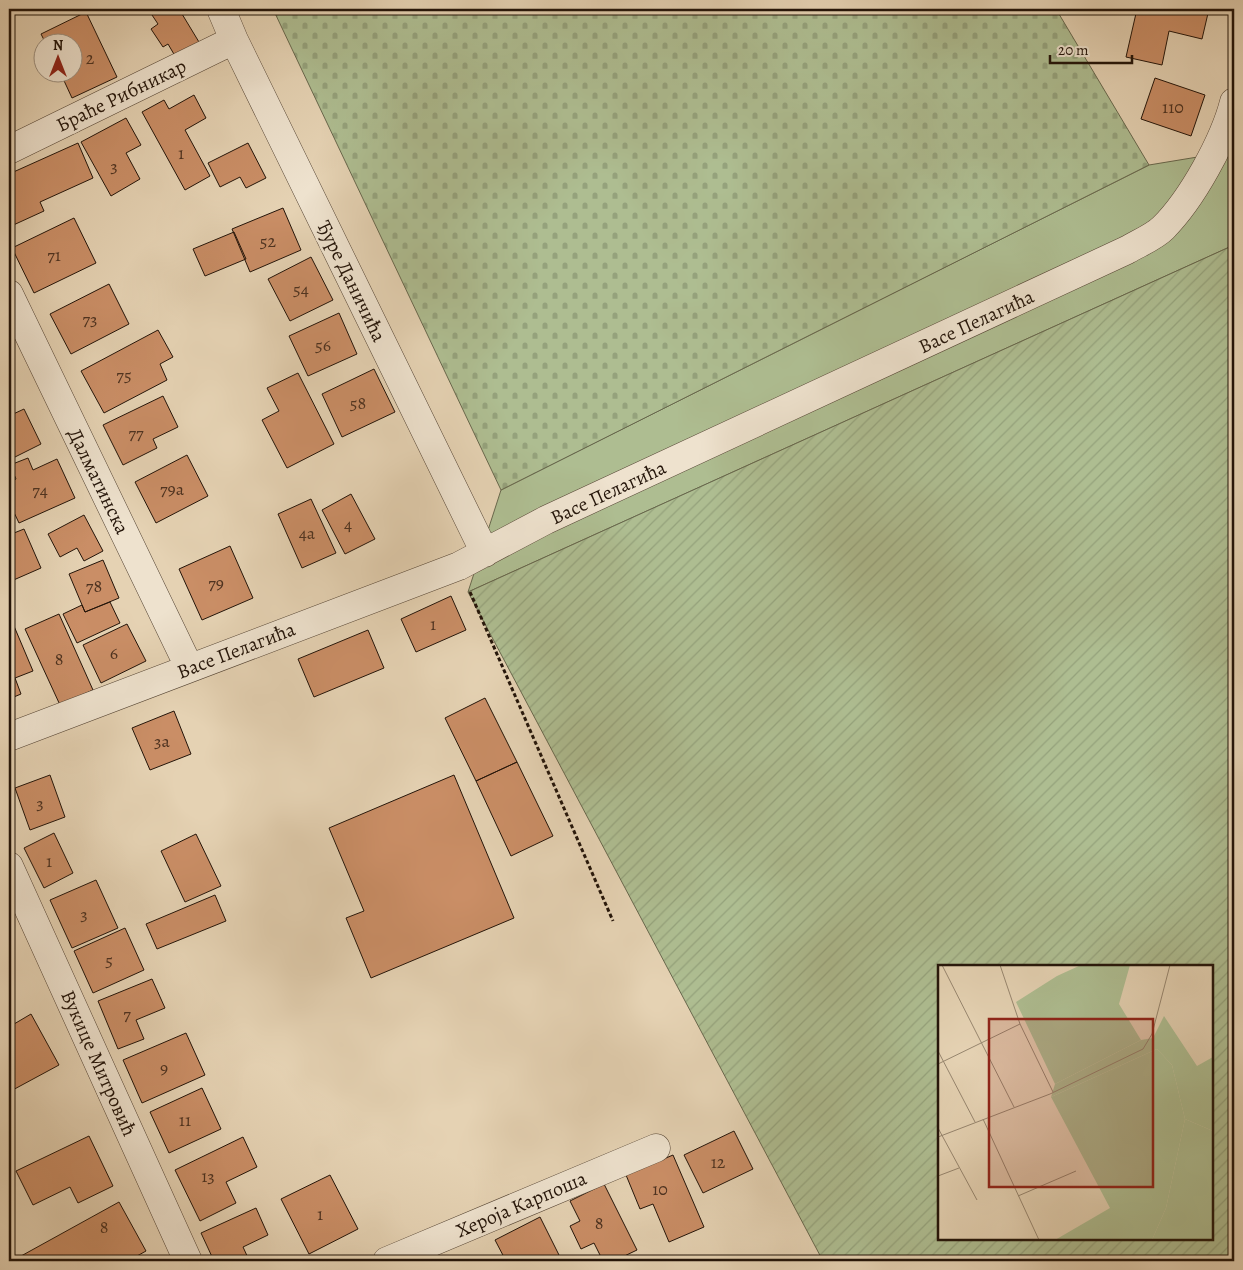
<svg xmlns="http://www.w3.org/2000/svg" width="1243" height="1270" font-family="Alegreya,serif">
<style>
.grass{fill:#aebd91;stroke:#68684d}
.cemetery{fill:url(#cemetery-stones);stroke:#68684d}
.garden{fill:url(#garden-furrows);stroke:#68684d;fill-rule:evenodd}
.building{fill:#ca8e66;stroke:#231409}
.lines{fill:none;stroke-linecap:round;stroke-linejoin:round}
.street-casing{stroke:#544434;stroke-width:29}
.path{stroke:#231409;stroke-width:3;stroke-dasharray:4 2.5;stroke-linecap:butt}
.street{stroke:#eee2ce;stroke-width:28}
.labels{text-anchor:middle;stroke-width:5;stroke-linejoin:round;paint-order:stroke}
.number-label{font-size:18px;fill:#4d3220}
.street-label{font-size:20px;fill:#231409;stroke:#eee2ce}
.inset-road{fill:none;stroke:#97866f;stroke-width:1}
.view{fill:#8f2418;fill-opacity:0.15;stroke:#8f2418;stroke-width:2.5}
.inset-edge{fill:none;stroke:#231409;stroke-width:2.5}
</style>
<defs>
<pattern id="cemetery-stones" width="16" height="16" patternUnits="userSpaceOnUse" patternTransform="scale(1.25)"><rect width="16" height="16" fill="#aebd91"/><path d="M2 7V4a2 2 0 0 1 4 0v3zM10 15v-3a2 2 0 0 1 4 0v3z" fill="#95a27c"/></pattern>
<pattern id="garden-furrows" width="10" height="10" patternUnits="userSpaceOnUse" patternTransform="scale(1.25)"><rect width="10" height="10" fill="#aebd91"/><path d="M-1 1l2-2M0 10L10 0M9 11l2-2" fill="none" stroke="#95a27c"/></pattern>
</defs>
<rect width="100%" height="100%" fill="#e5d2b3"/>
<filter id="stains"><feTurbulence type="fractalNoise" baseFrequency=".004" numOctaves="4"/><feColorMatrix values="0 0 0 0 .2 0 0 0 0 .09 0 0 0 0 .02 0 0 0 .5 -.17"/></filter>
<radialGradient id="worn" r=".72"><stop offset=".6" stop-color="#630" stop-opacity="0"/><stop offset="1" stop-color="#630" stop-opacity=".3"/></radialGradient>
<path class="grass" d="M1234,151V245L468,592L501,490L1149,165Z"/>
<path class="cemetery" d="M273,9H1056L1149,165L501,490Z"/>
<path class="garden" d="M1234,245V1261H823L468,592ZM939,966H1212V1239H939Z"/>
<path class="building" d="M148,9H179L202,47L178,61L168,44L163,47L151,29L158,24Z
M1137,9H1209L1202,39L1169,31L1162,65L1126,57Z
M86,12L117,77L72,98L60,72H72V42H45L41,34Z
M1155,78L1205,95L1191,136L1141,119Z
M194,95L206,118L185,130L210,176L185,190L142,112L164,100L169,109Z
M126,118L141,145L126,153L140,179L111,196L81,142Z
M78,143L93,178L40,202L44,211L9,227V174Z
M248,143L266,178L246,188L240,177L220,187L208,163Z
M283,208L301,250L250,272L232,229Z
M74,218L96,263L34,293L12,248Z
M234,232L246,259L205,276L193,249Z
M311,257L333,300L290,321L268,279Z
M109,284L129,324L71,354L50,314Z
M339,313L357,354L308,376L289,336Z
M158,330L173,357L160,364L167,380L104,413L81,371Z
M374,369L395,412L342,437L322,394Z
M298,373L334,444L287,468L262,420L279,411L267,388Z
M163,396L178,427L153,439L157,448L123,465L103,425Z
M24,409L41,444L9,460V416Z
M187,455L208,496L156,523L135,482Z
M28,458L33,470L57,459L75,498L19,523L10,504L9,505V483L16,479L10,465Z
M351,494L375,539L345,554L322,510Z
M311,499L336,553L302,568L278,514Z
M84,515L103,551L84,561L77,548L60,557L48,534Z
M24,529L41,568L9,582V535Z
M230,546L253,598L202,620L179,569Z
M103,560L119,598L85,612L69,574Z
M451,596L466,630L416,652L401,619Z
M110,602L120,623L77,643L63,614L82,605L85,612Z
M59,614L93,690L60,705L25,629Z
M11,619L33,671L15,678L21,694L9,699V620Z
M127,624L146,661L101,683L83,645Z
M368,630L384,668L314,697L298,659Z
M485,698L517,762L476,781L445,718Z
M174,711L191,754L150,770L132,728Z
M517,762L553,836L511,856L476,781Z
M50,775L65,817L30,830L15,788Z
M454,775L514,918L371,978L346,918L364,911L329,828Z
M54,833L73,873L44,888L24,848Z
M196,834L221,886L185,902L161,851Z
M96,880L118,928L72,948L50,900Z
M215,895L226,921L157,949L146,924Z
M125,928L144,970L93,993L74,951Z
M152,979L165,1008L136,1020L144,1039L118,1049L98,1001Z
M31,1014L59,1065L9,1092V1027Z
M186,1033L205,1075L142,1103L123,1060Z
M202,1088L221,1129L169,1153L150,1112Z
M734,1131L753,1169L703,1193L684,1155Z
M89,1136L113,1186L78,1203L70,1187L33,1205L16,1171Z
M243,1137L257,1167L226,1182L236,1203L200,1221L175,1170Z
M673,1155L704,1227L669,1242L653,1204L640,1209L626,1175Z
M330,1175L358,1229L309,1254L281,1199Z
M604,1184L637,1250L614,1261H603L594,1243L581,1249L570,1226L580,1221L570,1201Z
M119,1202L146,1251L128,1261H12Z
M256,1208L268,1235L243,1247L249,1260L214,1261L201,1233Z
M540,1217L562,1261H506L495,1240Z"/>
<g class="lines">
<g class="street-casing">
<path id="street" d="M221,9L234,40L485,553
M9,150L234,40
M9,294L189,667
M9,737L459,566L546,520L1127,250C1139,243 1154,237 1163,228C1192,199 1224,141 1234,102
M9,866L188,1261
M387,1261L656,1148"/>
</g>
<path class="path" d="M470,592L613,921"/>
<use href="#street" class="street"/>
</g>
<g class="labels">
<g class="number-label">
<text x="90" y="64">2</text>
<text x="1173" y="113">110</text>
<text x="181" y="159">1</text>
<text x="114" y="172">3</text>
<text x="268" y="247">52</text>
<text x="54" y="261">71</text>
<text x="301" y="295">54</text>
<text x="90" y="325">73</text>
<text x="323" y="351">56</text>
<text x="124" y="381">75</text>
<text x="358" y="409">58</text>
<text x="136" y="439">77</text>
<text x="172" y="495">79a</text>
<text x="40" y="496">74</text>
<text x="348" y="530">4</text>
<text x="307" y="539">4a</text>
<text x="216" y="589">79</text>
<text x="94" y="592">78</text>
<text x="433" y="630">1</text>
<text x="114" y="659">6</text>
<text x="59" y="665">8</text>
<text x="162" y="747">3a</text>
<text x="40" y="809">3</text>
<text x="49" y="867">1</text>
<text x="84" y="920">3</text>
<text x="109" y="966">5</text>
<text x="127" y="1020">7</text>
<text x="164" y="1074">9</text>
<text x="185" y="1126">11</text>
<text x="718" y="1168">12</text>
<text x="208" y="1182">13</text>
<text x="660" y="1195">10</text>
<text x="320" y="1220">1</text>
<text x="599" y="1229">8</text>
<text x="104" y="1233">8</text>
</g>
<g class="street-label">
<text transform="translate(121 95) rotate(-26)" y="7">Браће Рибникар</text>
<text transform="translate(352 281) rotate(64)" y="7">Ђуре Даничића</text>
<text transform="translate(976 321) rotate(-25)" y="7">Васе Пелагића</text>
<text transform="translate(99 481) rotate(64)" y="7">Далматинска</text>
<text transform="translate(608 492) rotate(-25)" y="7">Васе Пелагића</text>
<text transform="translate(236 650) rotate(-21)" y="7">Васе Пелагића</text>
<text transform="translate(99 1063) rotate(66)" y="7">Вукице Митровић</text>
<text transform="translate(521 1204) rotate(-23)" y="7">Хероја Карпоша</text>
</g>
</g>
<g transform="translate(938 965)">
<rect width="275" height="275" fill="#e5d2b3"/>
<path d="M226,51L259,101L275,92V166L247,154L234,100L219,84L113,132L117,119L203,75L215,73Z" fill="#aebd91"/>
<path d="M247,154L275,166V275H214L228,243Z" fill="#aebd91"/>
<path d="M143,0H192L181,39L203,75L117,119L78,37L119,11Z" fill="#aebd91"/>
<path d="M219,84L234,100L247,154L228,243L214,275H117L172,243L113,132Z" fill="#aebd91"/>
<path class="inset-road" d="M4,0L76,142M62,0L82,59L115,127M0,86L37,157M0,99L82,59M45,154L101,275M0,163L39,235M0,172L112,129L205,84L214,69L232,0M0,211L21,203M80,231L138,206"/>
<path class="view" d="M51,54H215V222H51Z"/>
<rect width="275" height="275" class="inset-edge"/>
</g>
<rect width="1243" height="1270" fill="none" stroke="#e5d2b3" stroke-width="30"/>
<rect x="10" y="10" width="1223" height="1250" fill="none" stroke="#231409" stroke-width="2.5"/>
<rect x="15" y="15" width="1213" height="1240" fill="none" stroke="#231409"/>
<g transform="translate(58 58)"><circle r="24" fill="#eee2ce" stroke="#9d907f"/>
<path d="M0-4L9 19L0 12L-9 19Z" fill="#8f2418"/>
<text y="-8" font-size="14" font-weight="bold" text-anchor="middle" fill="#231409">N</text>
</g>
<path d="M1050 55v8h82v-8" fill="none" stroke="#231409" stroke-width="2.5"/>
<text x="1058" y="55" font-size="15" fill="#231409" stroke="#eee2ce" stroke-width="4" paint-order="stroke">20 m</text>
<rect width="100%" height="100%" filter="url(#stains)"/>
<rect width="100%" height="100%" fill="url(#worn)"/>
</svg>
